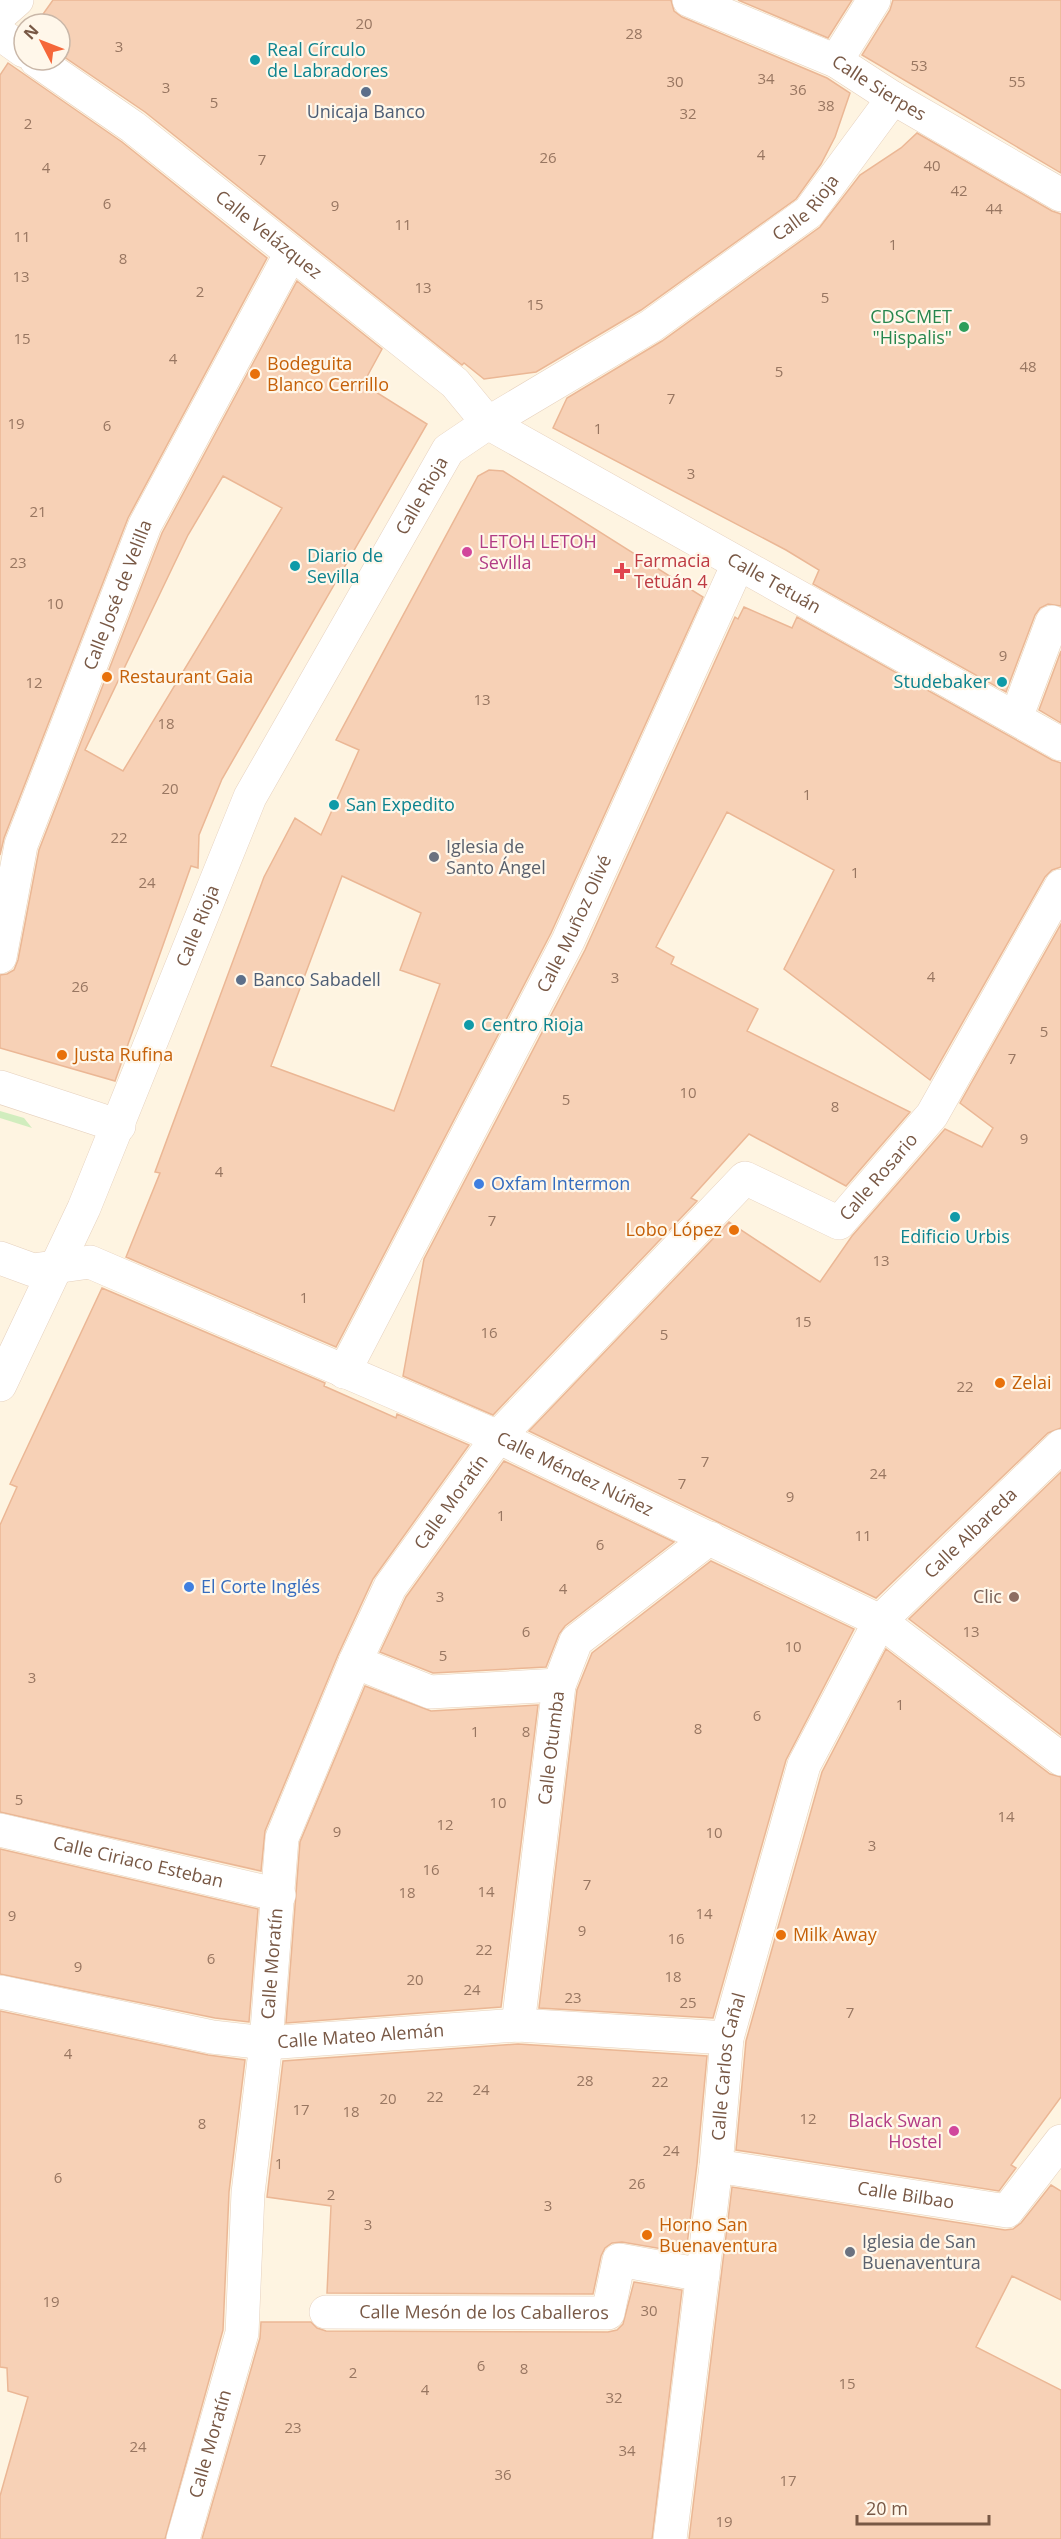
<svg xmlns="http://www.w3.org/2000/svg" width="1061" height="2539" font-family="'Open Sans',sans-serif">
<style>
.green{fill:#d1edbe}
.building{fill:#f7d1b6;stroke:#ebb795;stroke-width:1.5;fill-rule:evenodd}
.lines{fill:none;stroke-linecap:round;stroke-linejoin:round}
.street-casing{stroke:#e6d1be;stroke-width:34}
.street{stroke:#fff;stroke-width:33}
.culture-dot{fill:#0f9aa8;stroke:#fff7ea;stroke-width:2}
.service-dot{fill:#5c6f8a;stroke:#fff7ea;stroke-width:2}
.leisure-dot{fill:#2e9e5b;stroke:#fff7ea;stroke-width:2}
.food-dot{fill:#e8710a;stroke:#fff7ea;stroke-width:2}
.hotel-dot{fill:#d1479c;stroke:#fff7ea;stroke-width:2}
.health-dot{fill:#e0444e;stroke:#fff7ea;stroke-width:2}
.worship-dot{fill:#6b7280;stroke:#fff7ea;stroke-width:2}
.shop-dot{fill:#3f7fe0;stroke:#fff7ea;stroke-width:2}
.education-dot{fill:#8d6e63;stroke:#fff7ea;stroke-width:2}
.labels{text-anchor:middle;stroke-width:4.5;stroke-linejoin:round;paint-order:stroke}
.number-label{font-size:15px;fill:#987661}
.culture-label{font-size:18px;fill:#0d838f;stroke:#fff7ea;text-anchor:start}
.street-label{font-size:18px;fill:#785845;stroke:#fff7ea}
.service-label{font-size:18px;fill:#4e5e75;stroke:#fff7ea}
.leisure-label{font-size:18px;fill:#27864d;stroke:#fff7ea;text-anchor:end}
.food-label{font-size:18px;fill:#c56008;stroke:#fff7ea;text-anchor:start}
.hotel-label{font-size:18px;fill:#b23c85;stroke:#fff7ea;text-anchor:start}
.health-label{font-size:18px;fill:#be3a42;stroke:#fff7ea;text-anchor:start}
.worship-label{font-size:18px;fill:#5b616d;stroke:#fff7ea;text-anchor:start}
.shop-label{font-size:18px;fill:#366cbe;stroke:#fff7ea;text-anchor:start}
.education-label{font-size:18px;fill:#785e54;stroke:#fff7ea;text-anchor:end}
</style>
<rect width="100%" height="100%" fill="#fef4e1"/>
<path class="green" d="M0,1111L24,1118L32,1128L0,1118Z"/>
<path class="building" d="M53,0H671L674,11L682,17L827,78L850,93L835,137L821,164L796,199L641,310L536,372L484,379L464,363L462,365L145,112L60,54V24H36Z
M738,0H852L828,38Z
M893,0H1061V173L862,55L890,10Z
M8,63L122,142L267,258L128,518L4,838L0,855V75Z
M917,133L1052,211L1061,214V606L1048,604L1040,608L1035,615L1006,692L813,584L819,570L786,550L553,428L567,398L662,341L820,227L860,175L901,148Z
M297,281L382,349L363,384L427,424L222,779L199,835L198,868L191,866L115,1081L0,1048V975L7,974L14,970L18,960L39,850L162,533ZM223,476L282,508L123,771L85,750L188,535Z
M489,470L503,471L703,597L551,933L336,1347L126,1257L160,1173L155,1172L264,877L295,818L321,835L359,750L336,740L478,476ZM342,876L421,913L400,970L440,984L394,1111L271,1066Z
M744,607L792,628L797,617L1052,760L1061,763V867L1052,870L1045,877L930,1080L784,969L834,870L727,812L656,947L674,957L671,964L758,1009L747,1031L910,1112L846,1186L749,1134L691,1198L697,1201L493,1415L403,1376L424,1259L585,950L735,617L738,619Z
M1061,651V723L1039,710Z
M1061,924V1428L1048,1433L876,1598L529,1431L729,1222L820,1282L852,1236L945,1129L982,1147L993,1128L960,1103Z
M102,1288L325,1383L324,1386L396,1418L397,1414L469,1445L373,1579L338,1655L265,1831L261,1871L0,1812V1525L17,1487L10,1484Z
M504,1461L674,1542L565,1626L559,1634L546,1667L433,1673L380,1652L406,1597Z
M1061,1472V1735L909,1619Z
M711,1561L854,1629L786,1760L713,2018L539,2008L577,1690L592,1653Z
M886,1649L1050,1774L1061,1777V2097L1011,2165L1016,2168L999,2191L736,2150L746,2041L822,1772Z
M365,1686L431,1711L538,1705L501,2007L286,2023L300,1842Z
M0,1849L258,1909L249,2022L215,2018L0,1974Z
M0,2011L208,2055L245,2060L229,2192L223,2330L165,2539H0V2496L28,2397L8,2391L7,2368L0,2367Z
M518,2044L707,2056L697,2164L686,2253L622,2242L612,2243L605,2248L601,2256L593,2294L327,2293L331,2206L267,2197L283,2061Z
M1051,2185L1061,2191V2300L1012,2276L976,2347L1061,2390V2539H689L732,2187L1005,2230L1013,2229L1021,2223Z
M634,2282L682,2290L652,2539H202L260,2338L261,2322H311L317,2328L326,2331L608,2332L617,2330L623,2324Z"/>
<g class="lines">
<g class="street-casing">
<g id="street">
<path id="s1" d="M689,0L836,61L893,98L1061,195"/>
<path d="M0,15L17,0"/>
<path d="M0,34L24,51"/>
<path id="s2" d="M36,60L133,127L455,383L488,423L1061,744"/>
<path d="M836,61L874,0"/>
<path d="M1016,718L1052,622"/>
<path id="s3" d="M0,957L21,845L145,525L291,253"/>
<path d="M0,1087L119,1126"/>
<path id="s4" d="M0,1258L33,1270L90,1262L498,1437L880,1621L1061,1759"/>
<path id="s5" d="M344,1372L568,941L738,564"/>
<path id="s6" d="M0,1385L84,1208L250,797L448,450L488,423L651,326L809,212L893,98"/>
<path d="M355,1662L430,1692L559,1685"/>
<path id="s7" d="M0,1830L279,1895"/>
<path id="s8" d="M0,1992L212,2037L266,2043L518,2025L727,2038"/>
<path id="s9" d="M518,2025L559,1685L576,1641L710,1538"/>
<path id="s10" d="M716,2166L1007,2211L1061,2141"/>
<path id="s11" d="M326,2312L608,2313L619,2260L703,2275"/>
<path id="s12" d="M183,2539L242,2333L248,2193L266,2043L282,1838L355,1662L390,1587L498,1437L745,1178L839,1223L932,1115L1061,886"/>
<path id="s13" d="M670,2539L716,2166L727,2038L804,1765L880,1621L1061,1446"/>
</g>
</g>
<use href="#street" class="street"/>
</g>
<g class="culture-dot">
<circle cx="255" cy="60" r="6"/>
<circle cx="295" cy="566" r="6"/>
<circle cx="1002" cy="682" r="6"/>
<circle cx="334" cy="805" r="6"/>
<circle cx="469" cy="1025" r="6"/>
<circle cx="955" cy="1217" r="6"/>
</g>
<g class="service-dot">
<circle cx="366" cy="92" r="6"/>
<circle cx="241" cy="980" r="6"/>
</g>
<circle class="leisure-dot" cx="964" cy="327" r="6"/>
<g class="food-dot">
<circle cx="255" cy="374" r="6"/>
<circle cx="107" cy="677" r="6"/>
<circle cx="62" cy="1055" r="6"/>
<circle cx="734" cy="1230" r="6"/>
<circle cx="1000" cy="1383" r="6"/>
<circle cx="781" cy="1935" r="6"/>
<circle cx="647" cy="2235" r="6"/>
</g>
<g class="hotel-dot">
<circle cx="467" cy="552" r="6"/>
<circle cx="954" cy="2131" r="6"/>
</g>
<path class="health-dot" d="M619 562h6v6h6v6h-6v6h-6v-6h-6v-6h6z"/>
<g class="worship-dot">
<circle cx="434" cy="857" r="6"/>
<circle cx="850" cy="2252" r="6"/>
</g>
<g class="shop-dot">
<circle cx="479" cy="1184" r="6"/>
<circle cx="189" cy="1587" r="6"/>
</g>
<circle class="education-dot" cx="1014" cy="1597" r="6"/>
<g class="labels">
<g class="number-label">
<text x="364" y="29">20</text>
<text x="634" y="39">28</text>
<text x="119" y="52">3</text>
<text x="919" y="71">53</text>
<text x="766" y="84">34</text>
<text x="675" y="87">30</text>
<text x="1017" y="87">55</text>
<text x="166" y="93">3</text>
<text x="798" y="95">36</text>
<text x="214" y="108">5</text>
<text x="826" y="111">38</text>
<text x="688" y="119">32</text>
<text x="28" y="129">2</text>
<text x="761" y="160">4</text>
<text x="548" y="163">26</text>
<text x="262" y="165">7</text>
<text x="932" y="171">40</text>
<text x="46" y="173">4</text>
<text x="959" y="196">42</text>
<text x="107" y="209">6</text>
<text x="335" y="211">9</text>
<text x="994" y="214">44</text>
<text x="403" y="230">11</text>
<text x="22" y="242">11</text>
<text x="893" y="250">1</text>
<text x="123" y="264">8</text>
<text x="21" y="282">13</text>
<text x="423" y="293">13</text>
<text x="200" y="297">2</text>
<text x="825" y="303">5</text>
<text x="535" y="310">15</text>
<text x="22" y="344">15</text>
<text x="173" y="364">4</text>
<text x="1028" y="372">48</text>
<text x="779" y="377">5</text>
<text x="671" y="404">7</text>
<text x="16" y="429">19</text>
<text x="107" y="431">6</text>
<text x="598" y="434">1</text>
<text x="691" y="479">3</text>
<text x="38" y="517">21</text>
<text x="18" y="568">23</text>
<text x="55" y="609">10</text>
<text x="1003" y="661">9</text>
<text x="34" y="688">12</text>
<text x="482" y="705">13</text>
<text x="166" y="729">18</text>
<text x="170" y="794">20</text>
<text x="807" y="800">1</text>
<text x="119" y="843">22</text>
<text x="855" y="878">1</text>
<text x="147" y="888">24</text>
<text x="931" y="982">4</text>
<text x="615" y="983">3</text>
<text x="80" y="992">26</text>
<text x="1044" y="1037">5</text>
<text x="1012" y="1064">7</text>
<text x="688" y="1098">10</text>
<text x="566" y="1105">5</text>
<text x="835" y="1112">8</text>
<text x="1024" y="1144">9</text>
<text x="219" y="1177">4</text>
<text x="492" y="1226">7</text>
<text x="881" y="1266">13</text>
<text x="304" y="1303">1</text>
<text x="803" y="1327">15</text>
<text x="489" y="1338">16</text>
<text x="664" y="1340">5</text>
<text x="965" y="1392">22</text>
<text x="705" y="1467">7</text>
<text x="878" y="1479">24</text>
<text x="682" y="1489">7</text>
<text x="790" y="1502">9</text>
<text x="501" y="1521">1</text>
<text x="863" y="1541">11</text>
<text x="600" y="1550">6</text>
<text x="563" y="1594">4</text>
<text x="440" y="1602">3</text>
<text x="526" y="1637">6</text>
<text x="971" y="1637">13</text>
<text x="793" y="1652">10</text>
<text x="443" y="1661">5</text>
<text x="32" y="1683">3</text>
<text x="900" y="1710">1</text>
<text x="757" y="1721">6</text>
<text x="698" y="1734">8</text>
<text x="475" y="1737">1</text>
<text x="526" y="1737">8</text>
<text x="19" y="1805">5</text>
<text x="498" y="1808">10</text>
<text x="1006" y="1822">14</text>
<text x="445" y="1830">12</text>
<text x="337" y="1837">9</text>
<text x="714" y="1838">10</text>
<text x="872" y="1851">3</text>
<text x="431" y="1875">16</text>
<text x="587" y="1890">7</text>
<text x="486" y="1897">14</text>
<text x="407" y="1898">18</text>
<text x="704" y="1919">14</text>
<text x="12" y="1921">9</text>
<text x="582" y="1936">9</text>
<text x="676" y="1944">16</text>
<text x="484" y="1955">22</text>
<text x="211" y="1964">6</text>
<text x="78" y="1972">9</text>
<text x="673" y="1982">18</text>
<text x="415" y="1985">20</text>
<text x="472" y="1995">24</text>
<text x="573" y="2003">23</text>
<text x="688" y="2008">25</text>
<text x="850" y="2018">7</text>
<text x="68" y="2059">4</text>
<text x="585" y="2086">28</text>
<text x="660" y="2087">22</text>
<text x="481" y="2095">24</text>
<text x="435" y="2102">22</text>
<text x="388" y="2104">20</text>
<text x="301" y="2115">17</text>
<text x="351" y="2117">18</text>
<text x="808" y="2124">12</text>
<text x="202" y="2129">8</text>
<text x="671" y="2156">24</text>
<text x="279" y="2169">1</text>
<text x="58" y="2183">6</text>
<text x="637" y="2189">26</text>
<text x="331" y="2200">2</text>
<text x="548" y="2211">3</text>
<text x="368" y="2230">3</text>
<text x="51" y="2307">19</text>
<text x="649" y="2316">30</text>
<text x="481" y="2371">6</text>
<text x="524" y="2374">8</text>
<text x="353" y="2378">2</text>
<text x="847" y="2389">15</text>
<text x="425" y="2395">4</text>
<text x="614" y="2403">32</text>
<text x="293" y="2433">23</text>
<text x="138" y="2452">24</text>
<text x="627" y="2456">34</text>
<text x="503" y="2480">36</text>
<text x="788" y="2486">17</text>
<text x="724" y="2527">19</text>
</g>
<g class="culture-label">
<text x="267" y="56">Real Círculo<tspan x="267" dy="21">de Labradores</tspan></text>
<text x="307" y="562">Diario de<tspan x="307" dy="21">Sevilla</tspan></text>
<text x="990" y="688" text-anchor="end">Studebaker</text>
<text x="346" y="811">San Expedito</text>
<text x="481" y="1031">Centro Rioja</text>
<text x="955" y="1243" text-anchor="middle">Edificio Urbis</text>
</g>
<g class="street-label">
<text dy="6" stroke="none"><textPath href="#s1" startOffset="210">Calle Sierpes</textPath></text>
<text dy="6" stroke="none"><textPath href="#s6" startOffset="1472">Calle Rioja</textPath></text>
<text dy="6" stroke="none"><textPath href="#s2" startOffset="291">Calle Velázquez</textPath></text>
<text dy="6" stroke="none"><textPath href="#s6" startOffset="986">Calle Rioja</textPath></text>
<text dy="6" stroke="none"><textPath href="#s2" startOffset="909">Calle Tetuán</textPath></text>
<text dy="6" stroke="none"><textPath href="#s3" startOffset="382">Calle José de Velilla</textPath></text>
<text dy="6" stroke="none"><textPath href="#s5" startOffset="504">Calle Muñoz Olivé</textPath></text>
<text dy="6" stroke="none"><textPath href="#s6" startOffset="500">Calle Rioja</textPath></text>
<text dy="6" stroke="none"><textPath href="#s12" startOffset="1692">Calle Rosario</textPath></text>
<text dy="6" stroke="none"><textPath href="#s4" startOffset="622">Calle Méndez Núñez</textPath></text>
<text dy="6" stroke="none"><textPath href="#s12" startOffset="1089">Calle Moratín</textPath></text>
<text dy="6" stroke="none"><textPath href="#s13" startOffset="1077">Calle Albareda</textPath></text>
<text dy="6" stroke="none"><textPath href="#s9" startOffset="279">Calle Otumba</textPath></text>
<text dy="6" stroke="none"><textPath href="#s7" startOffset="142">Calle Ciriaco Esteban</textPath></text>
<text dy="6" stroke="none"><textPath href="#s12" startOffset="585">Calle Moratín</textPath></text>
<text dy="6" stroke="none"><textPath href="#s8" startOffset="366">Calle Mateo Alemán</textPath></text>
<text dy="6" stroke="none"><textPath href="#s13" startOffset="476">Calle Carlos Cañal</textPath></text>
<text dy="6" stroke="none"><textPath href="#s10" startOffset="192">Calle Bilbao</textPath></text>
<text dy="6" stroke="none"><textPath href="#s11" startOffset="158">Calle Mesón de los Caballeros</textPath></text>
<text dy="6" stroke="none"><textPath href="#s12" startOffset="99">Calle Moratín</textPath></text>
</g>
<g class="service-label">
<text x="366" y="118">Unicaja Banco</text>
<text x="253" y="986" text-anchor="start">Banco Sabadell</text>
</g>
<g class="leisure-label">
<text x="952" y="323">CDSCMET<tspan x="952" dy="21">"Hispalis"</tspan></text>
</g>
<g class="food-label">
<text x="267" y="370">Bodeguita<tspan x="267" dy="21">Blanco Cerrillo</tspan></text>
<text x="119" y="683">Restaurant Gaia</text>
<text x="74" y="1061">Justa Rufina</text>
<text x="722" y="1236" text-anchor="end">Lobo López</text>
<text x="1012" y="1389">Zelai</text>
<text x="793" y="1941">Milk Away</text>
<text x="659" y="2231">Horno San<tspan x="659" dy="21">Buenaventura</tspan></text>
</g>
<g class="hotel-label">
<text x="479" y="548">LETOH LETOH<tspan x="479" dy="21">Sevilla</tspan></text>
<text x="942" y="2127" text-anchor="end">Black Swan<tspan x="942" dy="21">Hostel</tspan></text>
</g>
<g class="health-label">
<text x="634" y="567">Farmacia<tspan x="634" dy="21">Tetuán 4</tspan></text>
</g>
<g class="worship-label">
<text x="446" y="853">Iglesia de<tspan x="446" dy="21">Santo Ángel</tspan></text>
<text x="862" y="2248">Iglesia de San<tspan x="862" dy="21">Buenaventura</tspan></text>
</g>
<g class="shop-label">
<text x="491" y="1190">Oxfam Intermon</text>
<text x="201" y="1593">El Corte Inglés</text>
</g>
<g class="education-label">
<text x="1002" y="1603">Clic</text>
</g>
</g>
<g transform="translate(42 42) rotate(312)"><circle r="28" fill="#fff7ea" stroke="#c9b7a8" stroke-width="1.5"/>
<path d="M0-4.5L10 22L0 15L-10 22Z" fill="#f5673a"/>
<text y="-9" font-size="16" font-weight="bold" text-anchor="middle" fill="#785845">N</text>
</g>
<path d="M857 2515v9h132v-9" fill="none" stroke="#785845" stroke-width="3"/>
<text x="866" y="2515" font-size="18" fill="#785845" stroke="#fff7ea" stroke-width="4.5" paint-order="stroke">20 m</text>
</svg>
